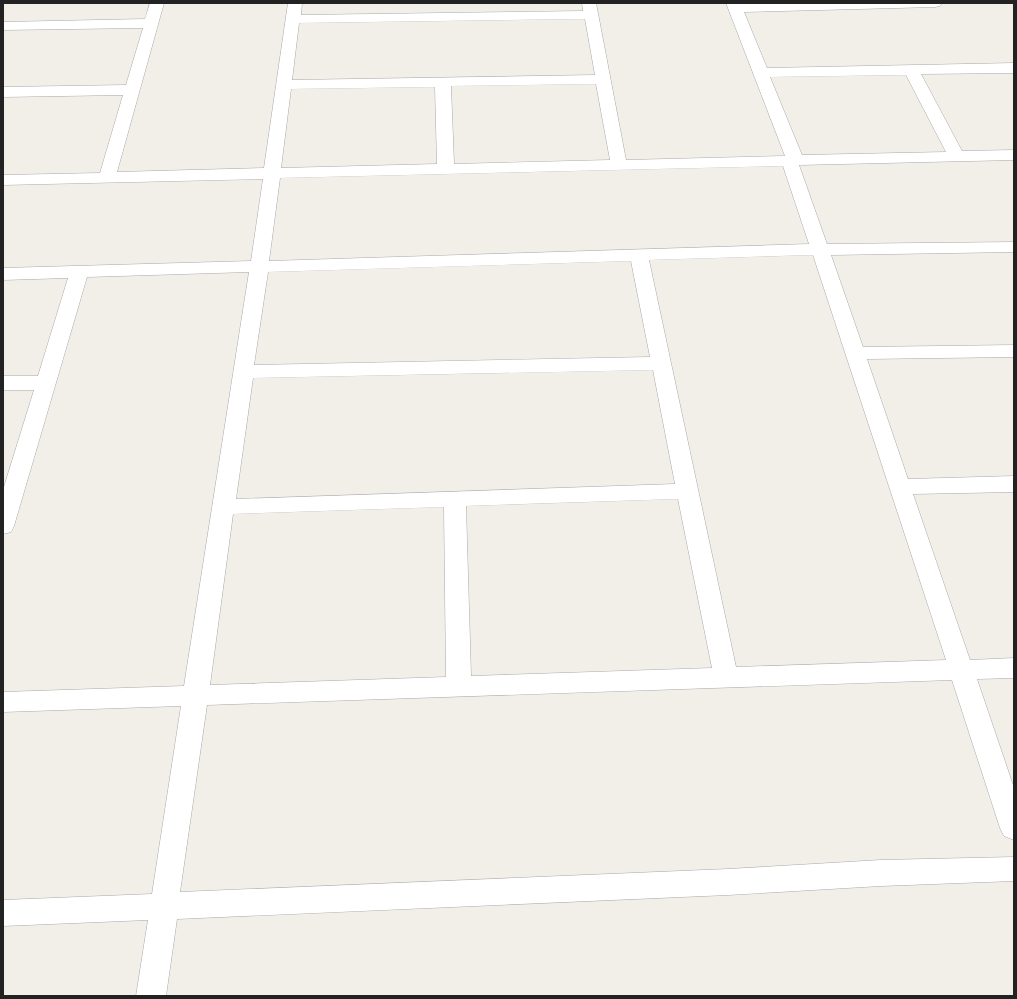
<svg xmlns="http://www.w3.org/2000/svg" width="1017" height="999" font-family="Barlow,sans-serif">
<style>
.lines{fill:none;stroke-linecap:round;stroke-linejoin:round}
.street-casing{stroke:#a9a9a9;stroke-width:1}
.street{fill:#fff;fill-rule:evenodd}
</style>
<rect width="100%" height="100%" fill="#f2efe9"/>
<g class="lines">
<g class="street-casing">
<path id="street" d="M150,3H164L117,172L264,168L288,3H302L301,15L583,11L582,3H596L626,160L785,156L726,3H942L940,6L935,7L744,12L767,68L1014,63V73L921,74L962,151L1014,150V160L799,165L827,244L1014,242V252L831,255L863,347L1014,345V357L867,359L908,479L1014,476V492L913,494L970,660L1014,658V678L977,679L1014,788V840L1004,836L1000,828L952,680L207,705L180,892L728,869L881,860L1014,857V881L881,886L728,895L177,919L166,996H136L148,920L3,926V900L152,894L181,706L3,712V692L184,686L249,272L87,277L14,526L11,532L3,534V490L34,390H3V376H38L68,278L3,280V268L251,261L263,179L3,185V175L100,173L123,95L3,97V87L126,85L143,28L3,30V22L145,19ZM585,19L595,75L292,80L299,23ZM906,75L946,152L802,155L770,77ZM596,84L610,160L454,164L451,86ZM435,87L437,164L281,168L291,89ZM783,166L809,244L269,261L280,178ZM813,255L946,660L736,667L649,260ZM631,261L650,357L254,365L268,272ZM653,370L675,484L236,499L253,378ZM678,499L712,668L471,676L466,506ZM444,507L446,677L210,685L233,514Z"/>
</g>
<use href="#street" class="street"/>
</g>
<rect width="1017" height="999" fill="none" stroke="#222222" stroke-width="8"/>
</svg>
